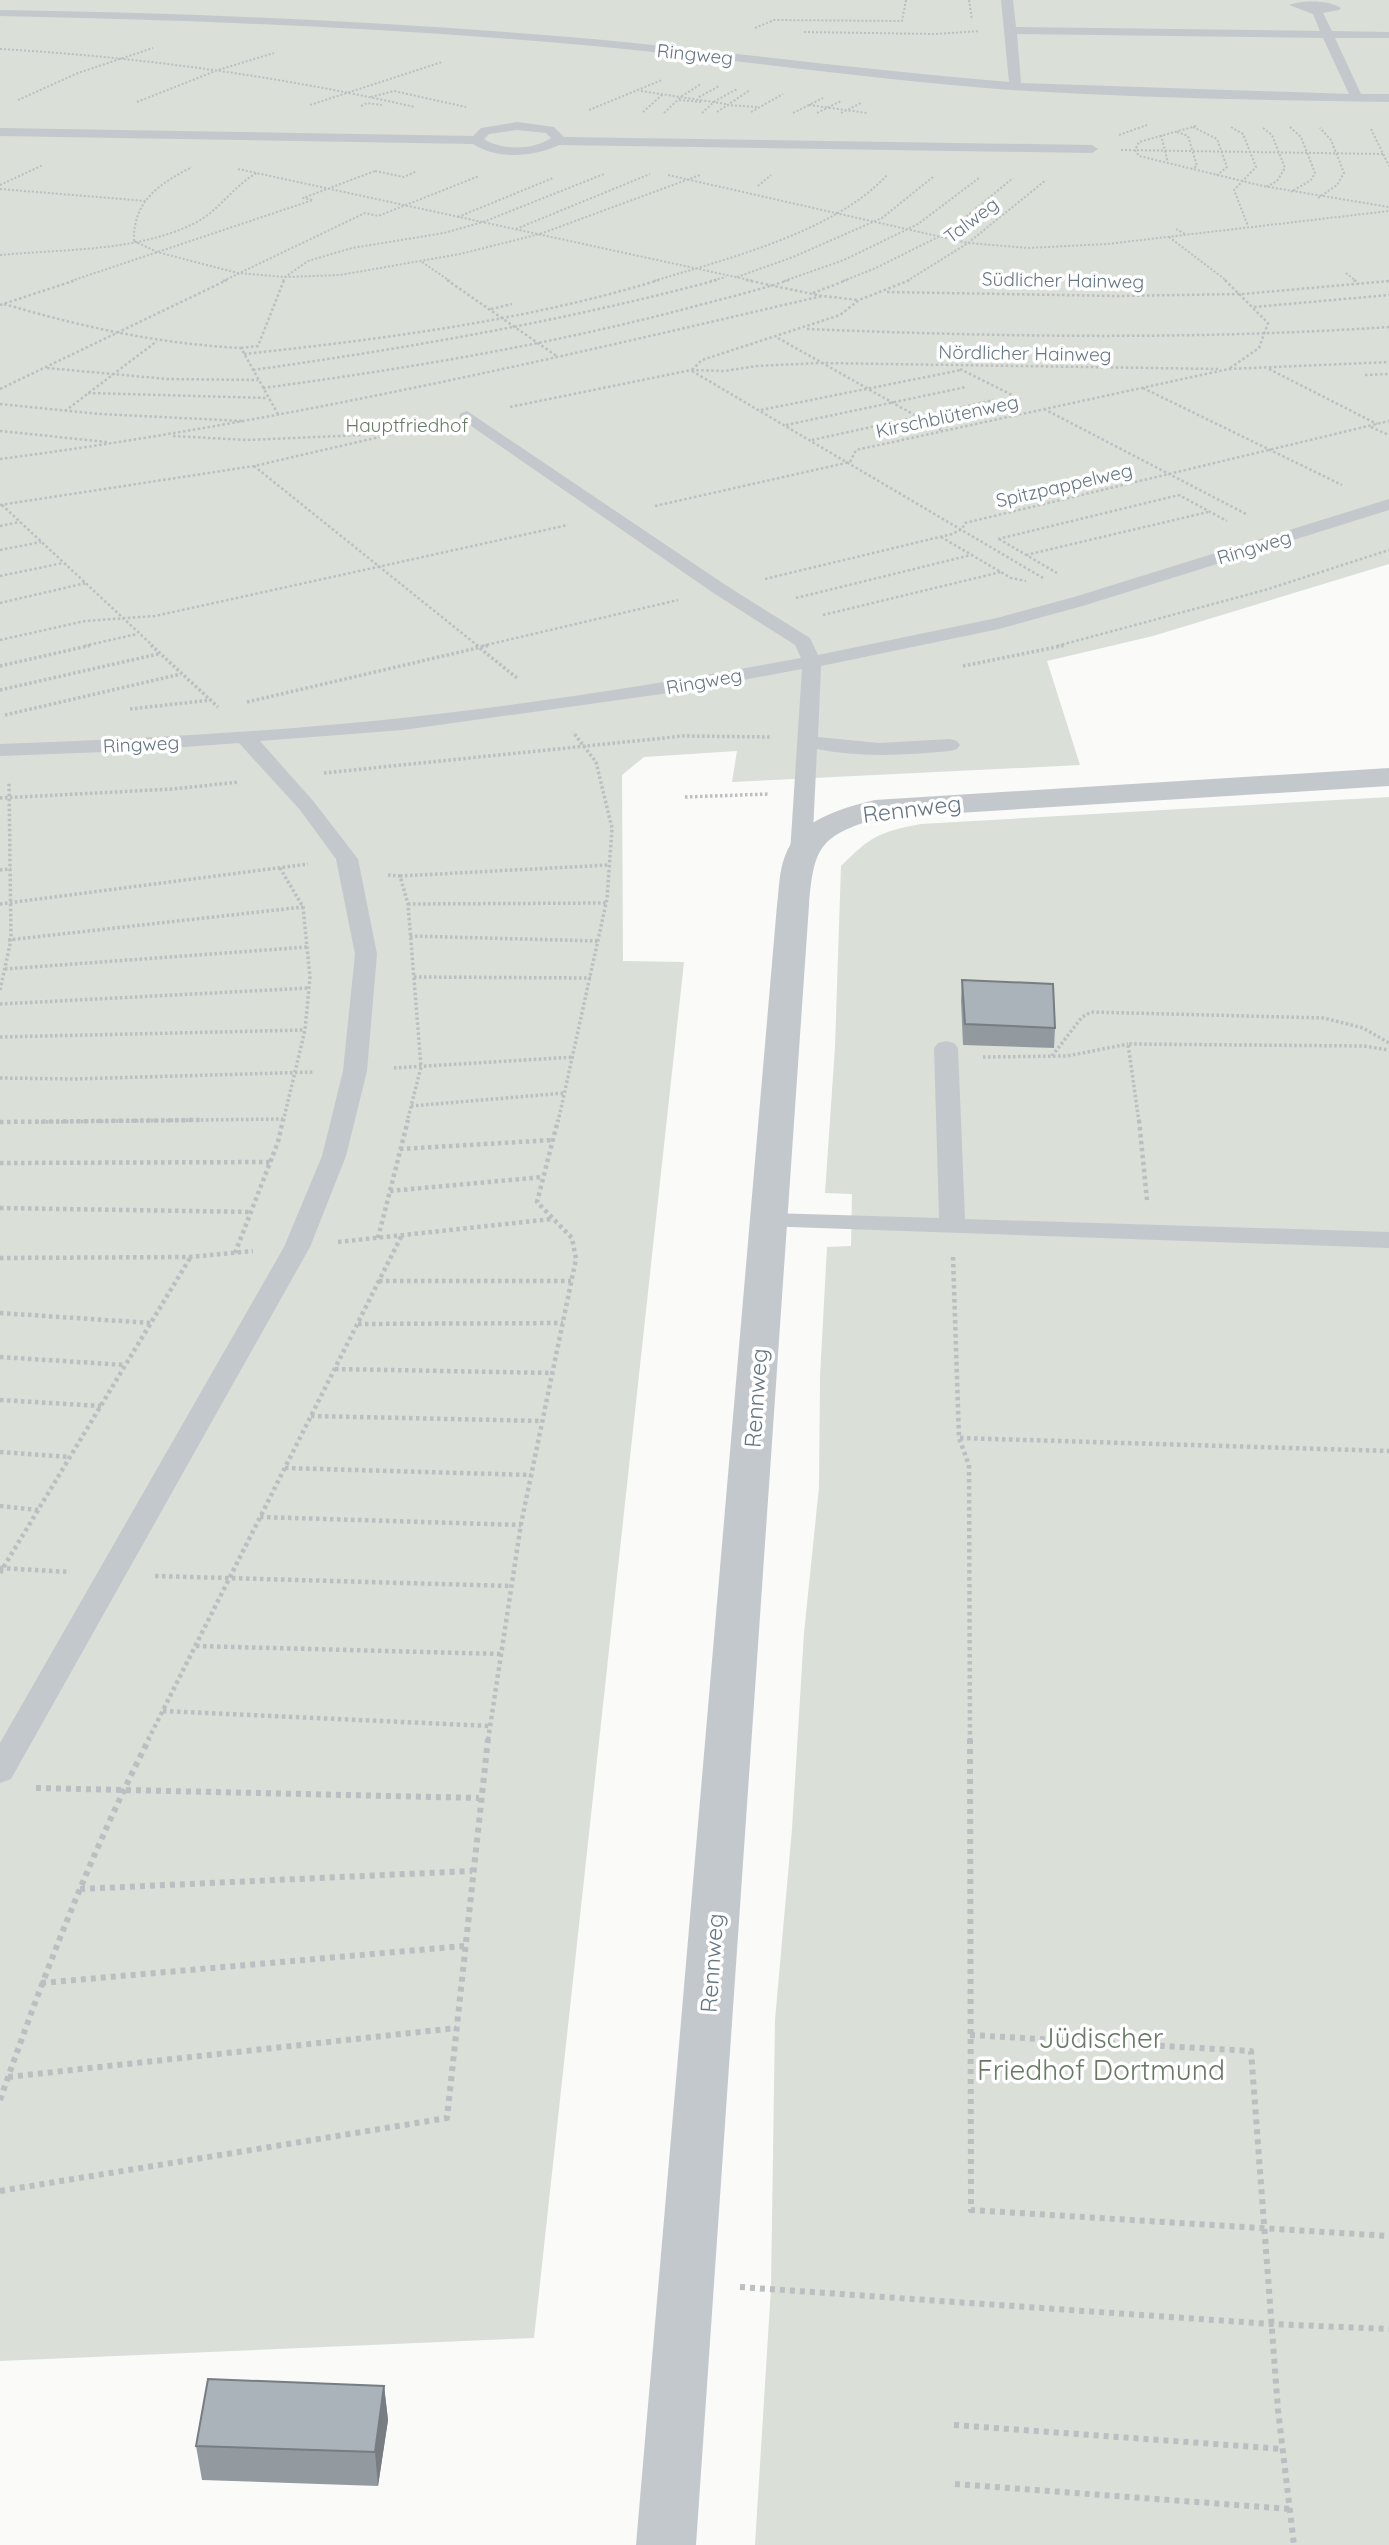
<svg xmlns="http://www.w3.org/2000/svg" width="1389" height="2545" font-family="Quicksand,sans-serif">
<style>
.green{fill:#dadfd7}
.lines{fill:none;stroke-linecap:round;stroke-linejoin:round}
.path-far4{stroke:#bbbfc2;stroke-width:2;stroke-dasharray:2 2;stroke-linecap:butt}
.path-far3{stroke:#bbbfc2;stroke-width:2.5;stroke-dasharray:2.5 2.5;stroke-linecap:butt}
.path-far2{stroke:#bbbfc2;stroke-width:3.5;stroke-dasharray:2.5 2.5;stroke-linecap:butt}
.path-far1{stroke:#bbbfc2;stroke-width:4.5;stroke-dasharray:3.5 3.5;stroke-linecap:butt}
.path{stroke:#bbbfc2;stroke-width:6;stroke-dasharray:5 5;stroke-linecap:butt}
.service{fill:#c3c8cc;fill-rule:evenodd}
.tertiary{fill:#c3c8cc;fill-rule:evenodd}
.wall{fill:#929a9f}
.shaded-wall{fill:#777d82}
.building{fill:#aab3b9;stroke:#777d82;stroke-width:2}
.labels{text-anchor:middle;stroke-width:7;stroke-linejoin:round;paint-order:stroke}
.far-street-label{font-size:19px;fill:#657683;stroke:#fff}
.far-park-label{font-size:19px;fill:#687a64;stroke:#fff}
.street-label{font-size:23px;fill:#657683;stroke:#fff}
.near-park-label{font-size:28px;fill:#687a64;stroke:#fff}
</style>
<rect width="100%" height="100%" fill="#fafaf8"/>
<path class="green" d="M0,0H1389V564L1153,636L1047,661L1080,765L732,782L737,751L644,757L622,775L623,961L684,962L534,2338L0,2361Z
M1389,797V2545H755L771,2288L775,2020L792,1829L804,1633L819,1487L820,1377L827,1247L851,1246L852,1194L825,1193L835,1047L841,866C871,836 879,832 921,824Z"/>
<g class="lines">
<path class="path-far4" d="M969,0L972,20
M755,28L774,20L902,21L906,0
M804,32L936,34L980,31
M0,49C140,57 278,76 415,107
M641,91L726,104
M371,97L394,91L466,107
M699,97L719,86
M18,100L78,73L153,48
M679,100L702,102
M137,102L218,70L274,53
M310,105L442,62
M727,105L757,107
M809,105L867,113
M361,106L367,103L382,105
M589,110L662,80
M643,112L663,94
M717,112L750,90
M751,112L783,94
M664,113L682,96L701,84
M702,113L715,101L737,89
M793,113L823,98
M817,113L841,101
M841,113L861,103
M1196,126L1139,142L1135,150L1139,156L1263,186L1389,207
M1193,127L1217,139L1227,167L1216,176
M1231,127L1243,134L1256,167L1234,190L1248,226
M1290,127L1301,137L1315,173L1311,180L1291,192
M1263,128L1272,135L1285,168L1277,181L1266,187
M1371,129L1389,166
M1177,132L1188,136L1197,166L1191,169
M1119,135L1147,125
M1161,135L1168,163
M1121,150L1383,154
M238,169L754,281
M375,171L404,177L417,171
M668,175L968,243L1028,248L1107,244L1389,211
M0,185L43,165
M758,186L771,175
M0,189L146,201
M1318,198L1337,185L1344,173L1331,140L1320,128
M458,217L553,178
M516,229L650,174
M1176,229L1185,234
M1169,237L1227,281
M134,241L157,252L238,273L285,277L340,275L460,254L540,234L700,175
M134,241C133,201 159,184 192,167
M0,255C63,249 137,252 195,223C219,211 233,186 257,173
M422,262L450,281
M1346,273L1356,281
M737,277L793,257L882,218L933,177
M71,281L313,200L303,198L375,171
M223,281L365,213L378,216L479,176
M283,281L285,277L308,261L352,248L444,233L483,222L604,174
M654,281C726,259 835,232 887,175
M710,281L726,277
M784,281L844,260L918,224L979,178
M843,281L876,268L946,233L1013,178
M907,281L968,243L1046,180
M1386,281H1389"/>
<path class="path-far3" d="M447,280L558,357
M746,280L822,296L859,300
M1225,280L1268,323L1259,348L1230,368
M1354,280L1359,284
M887,292L1117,296L1243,294L1389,281
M813,293L847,280
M4,304C82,327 160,344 241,348L279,416
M0,305L76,280
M1254,307L1389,295
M491,309L512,304
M807,329C1001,337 1195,340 1389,327
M778,338L941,430
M241,348L258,346L284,280
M244,354C383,339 525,321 659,280
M47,368L167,379L258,380
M960,369L1022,400
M1269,369L1377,424
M253,370C409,348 564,321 717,280
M692,370L702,360L840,315L859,300L910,280
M692,371L1043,578
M1365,375L1389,374
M263,388C404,369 543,346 681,310C717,300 753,292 789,280
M1143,388L1342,485
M0,389L227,280
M88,393L267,398
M0,404L100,414L243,421
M510,407L691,370L725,371L756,366L820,363L1218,369
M1044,409L1248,515
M761,410L961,370
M65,411L157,341
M786,425L966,387
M1371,427L1389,435
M0,431L107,442
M173,436L247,440L384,434
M812,440L994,400
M0,459C278,423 549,360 822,296
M254,466L478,646
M0,505L254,466L440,423
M2,505L153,646
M655,506L850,462L856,450L1229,369L1389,362
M0,526L20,522
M941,537L1011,578L1026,581
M998,539L1179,495L1227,521
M999,539L1057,573
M0,550L41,542
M1026,555L1208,512
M0,576L63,563
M765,579L952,534L962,529L965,523L1389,421
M796,598L971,555
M0,603L86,583
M823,615L1001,572
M0,640L85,621L155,616L568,525
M84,646L137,634
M482,646L678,600
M1057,646L1265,590L1389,550"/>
<path class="path-far2" d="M151,645L218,707
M476,645L517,678
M0,666L92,645
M963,666L1066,645
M0,690L158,654
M247,702L490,645
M130,709L211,700
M5,715L181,674
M324,773L683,736L772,737
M685,797L769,794
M0,798L173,789L239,782
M280,868L303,907L310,977L305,1030L283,1122
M0,870L11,869
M388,875L400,876L408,904L421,1067L407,1122
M400,876L609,865
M0,904L308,864
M408,904L606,903
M410,936L598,941
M8,940L303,907
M5,969L307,947
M414,977L591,978
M0,990L11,940L9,782
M0,1004L309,988
M0,1037L305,1030
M1052,1056L1082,1017L1091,1012L1324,1018L1363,1028L1389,1043
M983,1057L1067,1056L1128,1044
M394,1068L574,1057
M0,1078L74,1079L315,1072
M411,1106L565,1093
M36,1122L283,1119
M558,1122L607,899L612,828L596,762L573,732
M1139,1122L1128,1044L1364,1046L1389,1050"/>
<path class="path-far1" d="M1139,1120L1147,1200
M0,1122L201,1120
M400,1149L553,1140
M0,1163L270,1162
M390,1191L543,1177
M0,1208L252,1212
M378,1238L408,1120
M338,1242L552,1219
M235,1253L278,1142L283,1120
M953,1257L959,1438L969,1465L970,1740
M0,1258L190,1257L253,1251
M379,1281H571
M0,1313L151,1323
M358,1324L563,1323
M0,1357L125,1365
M335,1369L552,1373
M0,1400L101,1406
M311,1416L542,1421
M960,1438L1389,1451
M0,1452L70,1457
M285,1468L531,1475
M0,1506L38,1510
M260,1517L521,1525
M0,1568L70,1572
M0,1573L190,1258
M155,1576L511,1586
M196,1646L501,1654
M163,1711L490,1726
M148,1740L402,1235
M488,1740L521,1524L576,1259L572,1238L537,1202L558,1120"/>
<path class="path" d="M970,1739L971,2210L1389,2236
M36,1788L479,1798
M80,1889L472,1871
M41,1983L464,1946
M970,2035L1251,2051L1278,2410L1294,2545
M8,2077L456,2028
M0,2100C43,1977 90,1855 149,1739
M0,2191L447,2118L488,1739
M740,2287L1271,2324L1389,2329
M954,2425L1283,2449
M955,2484L1290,2509"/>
<path class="service" d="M1001,0H1013L1016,27L1320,31L1313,14L1289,5C1302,0 1329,0 1341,8L1339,10L1323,13L1332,31L1389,32V38H1335L1361,94H1389V102C1263,100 1137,98 1011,90C872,80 733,59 594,46C396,28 198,20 0,16V10C198,13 396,22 593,39C732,52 870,71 1009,82ZM1017,34L1323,38L1349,94L1021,83Z
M517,122L554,127L564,137L1092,145L1098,149L1092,153L559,145C533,157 498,160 473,144L0,136V128L473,136L481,128ZM517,130L546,133L551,138C534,150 502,151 484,139L489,134Z
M467,411L727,586L810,638L818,655L997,618L1074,597L1389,499V510L1086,605L999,629L821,666L818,737L879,743L950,739L957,741L960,745L957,749L950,751C906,755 861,758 817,749L812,853L809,858H793L790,853L802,669L683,691L403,730L260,741L314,802L358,859L377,954L367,1071L346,1156L310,1247L11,1779L0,1783V1743L284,1247L322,1156L343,1071L355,954L336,859L300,810L239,743L130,751L0,756V744C134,739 269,732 402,718C536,704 669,682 801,658L795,645L715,594L461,419L459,416L461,413Z
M946,1041L954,1043L958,1048L965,1219L1389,1232V1248L761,1226L757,1221L761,1216L770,1213L939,1218L934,1048L938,1043Z"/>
<path class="tertiary" d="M1389,768V786L878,818C820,836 814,846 809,905L696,2545H636L777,905C779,889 779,871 785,856C798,820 842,808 875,800Z"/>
</g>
<path class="wall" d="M962,980L1055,1028L1054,1048L963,1045L961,1000Z
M384,2386L388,2420L378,2486L202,2480L196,2446Z"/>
<path class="shaded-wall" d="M384,2386L388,2420L378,2486L375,2452Z"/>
<path class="building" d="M962,980L1053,984L1055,1028L965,1024Z
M208,2379L384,2386L375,2452L196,2446Z"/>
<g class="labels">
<g class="far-street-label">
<text transform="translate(695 54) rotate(6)" y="7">Ringweg</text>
<text transform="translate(971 220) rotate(-37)" y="7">Talweg</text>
<text transform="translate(1063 280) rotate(1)" y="7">Südlicher Hainweg</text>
<text transform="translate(1025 353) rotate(1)" y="7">Nördlicher Hainweg</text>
<text transform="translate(947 416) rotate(-12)" y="7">Kirschblütenweg</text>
<text transform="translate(1064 485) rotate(-13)" y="7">Spitzpappelweg</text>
<text transform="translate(1254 547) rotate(-17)" y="7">Ringweg</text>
<text transform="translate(704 681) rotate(-10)" y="7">Ringweg</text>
<text transform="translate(141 744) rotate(-3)" y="7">Ringweg</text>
</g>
<g class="far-park-label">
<text x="407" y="432">Hauptfriedhof</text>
</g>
<g class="street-label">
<text transform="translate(912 809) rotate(-7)" y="8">Rennweg</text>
<text transform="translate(756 1398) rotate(-86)" y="8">Rennweg</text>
<text transform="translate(712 1963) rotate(-86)" y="8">Rennweg</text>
</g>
<g class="near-park-label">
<text x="1101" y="2048">Jüdischer<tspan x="1101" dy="32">Friedhof Dortmund</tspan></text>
</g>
</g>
</svg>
